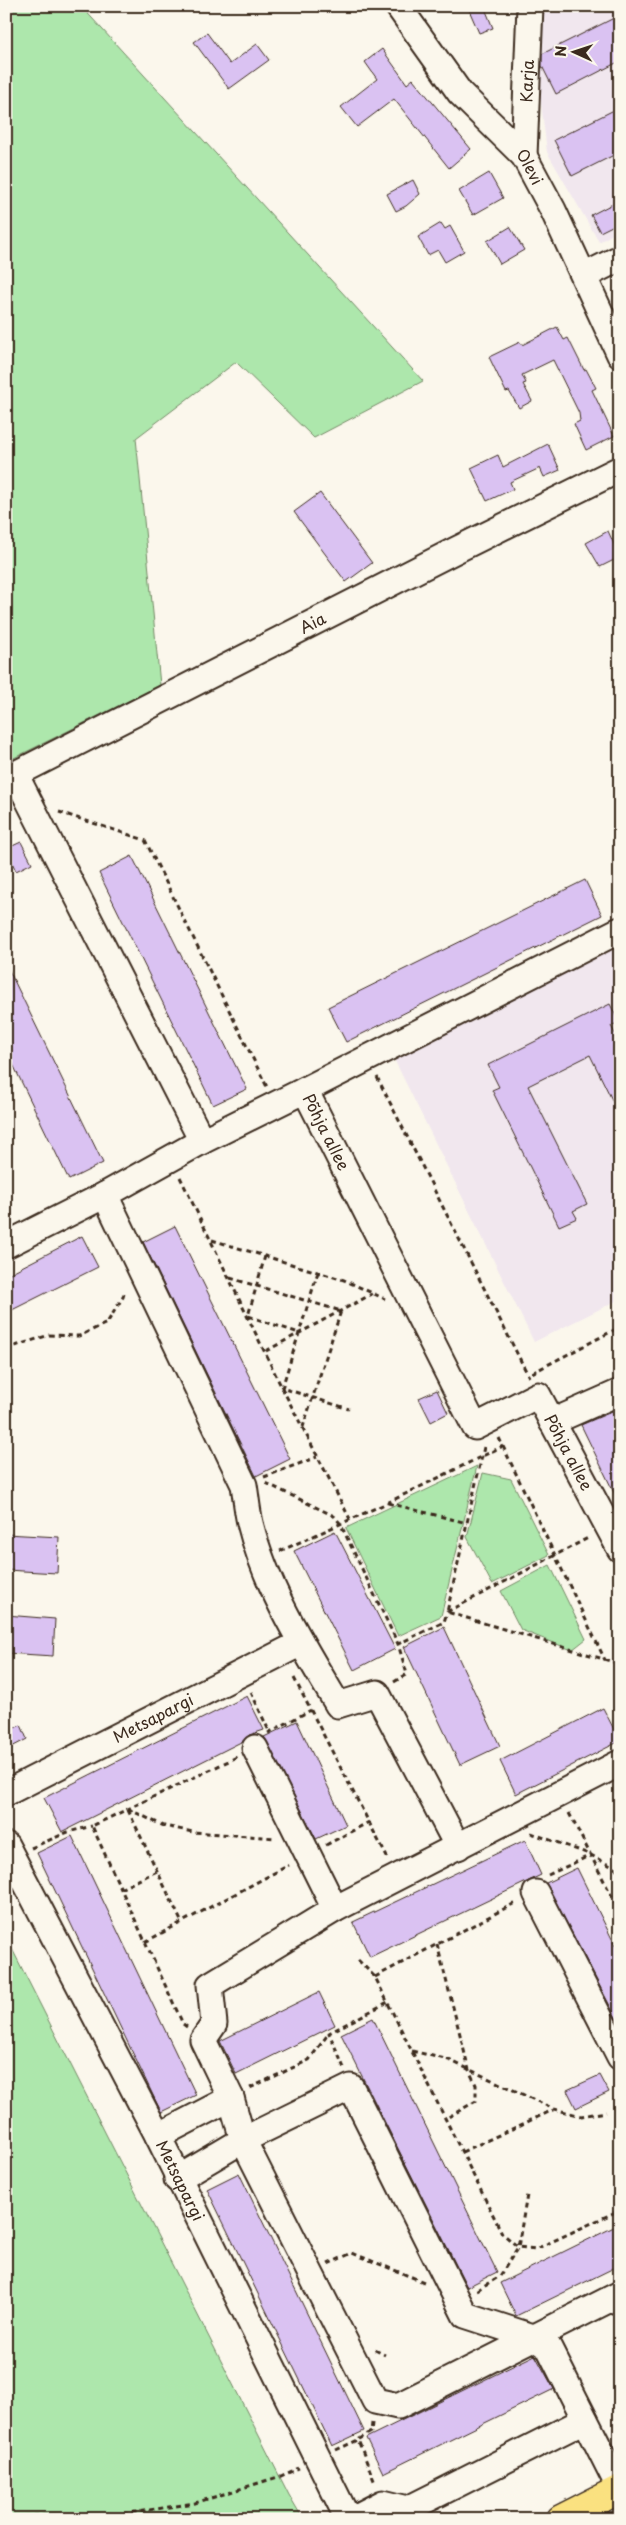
<svg xmlns="http://www.w3.org/2000/svg" width="626" height="2525" font-family="'Playpen Sans',sans-serif">
<style>
.built{fill:#f1e7ee}
.green{fill:#ade7ac;stroke:#748865}
.building{fill:#dac2f2;stroke:#3b2a1e}
.lines{fill:none;stroke-linecap:round;stroke-linejoin:round}
.minor-casing{stroke:#3b2a1e;stroke-width:29}
.major-casing{stroke:#3b2a1e;stroke-width:31}
.path{stroke:#3b2a1e;stroke-width:3;stroke-dasharray:5 4;stroke-linecap:butt}
.minor{stroke:#fbf7ec;stroke-width:25}
.major{stroke:#fae180;stroke-width:28}
.labels{text-anchor:middle;stroke-width:5;stroke-linejoin:round;paint-order:stroke}
.street-label{font-size:16px;fill:#3b2a1e;stroke:#fbf7ec}
</style>
<rect width="100%" height="100%" fill="#fbf7ec"/>
<filter id="ink" filterUnits="userSpaceOnUse"><feTurbulence type="fractalNoise" baseFrequency=".02" numOctaves="2"/><feDisplacementMap in="SourceGraphic" scale="10" xChannelSelector="R" yChannelSelector="G"/><feConvolveMatrix kernelMatrix="1 2 1 2 8 2 1 2 1" color-interpolation-filters="sRGB"/></filter>
<g filter="url(#ink)">
<path class="built" d="M540,6H620V230L599,242L547,152L536,61Z
M620,944V1299L534,1342L393,1057Z"/>
<path class="green" d="M6,6H81L423,381L314,438L236,362L136,438L160,685L6,762Z
M477,1466L441,1616L398,1636L346,1528Z
M483,1473L511,1479L549,1555L492,1584L467,1537Z
M550,1565L586,1639L572,1650L521,1630L501,1591Z
M6,1937L289,2495L303,2519H6Z"/>
<path class="building" d="M479,6H484L493,28L479,33L469,10Z
M620,15V61L556,94L542,66V54Z
M207,33L230,64L257,44L269,60L229,89L194,42Z
M382,49L407,84L413,79L471,149L449,168L394,99L357,127L341,107L377,79L365,62Z
M620,107V152L572,176L554,140Z
M489,173L503,198L473,215L459,191Z
M413,180L420,194L406,206L396,211L387,194Z
M620,200V222L600,232L591,215Z
M441,223L445,229L450,226L464,251L445,262L438,250L428,255L418,237Z
M510,227L524,250L500,264L487,241Z
M557,327L564,340L568,338L584,370L586,369L596,388L592,390L614,436L586,450L574,424L580,421L579,413L553,360L522,375L526,383L523,384L532,401L519,408L509,391L506,392L489,357L520,342L522,345Z
M548,444L560,470L544,477L540,468L510,482L513,489L487,501L471,468L498,455L503,467Z
M320,493L372,563L346,582L294,512Z
M608,531L620,557L600,567L586,543Z
M21,842L32,863L16,871L6,849Z
M132,856L247,1089L213,1105L99,873Z
M585,880L602,915L346,1042L328,1007Z
M6,964L103,1163L69,1180L6,1050Z
M610,1004L619,1022L611,1026L620,1043V1116L590,1055L528,1086L587,1204L573,1211L577,1218L559,1226L492,1090L499,1087L488,1065Z
M175,1226L290,1459L256,1476L143,1242Z
M82,1236L98,1267L6,1313V1275Z
M437,1390L448,1413L431,1422L419,1398Z
M616,1410L620,1417V1505L581,1425Z
M335,1531L395,1649L354,1670L294,1551Z
M6,1534L59,1537L57,1573L6,1570Z
M6,1615L55,1619L53,1656L6,1653Z
M444,1627L500,1746L460,1765L404,1647Z
M247,1696L264,1730L249,1735L243,1741L62,1832L44,1798Z
M603,1708L620,1741L516,1794L500,1761Z
M297,1721L346,1825L316,1839L264,1737Z
M21,1725L27,1739L6,1750V1732Z
M72,1836L196,2095L161,2112L37,1853Z
M525,1840L541,1875L370,1957L353,1922Z
M577,1868L620,1955V2025L546,1883Z
M319,1992L335,2025L236,2074L220,2041Z
M373,2018L497,2272L467,2287L341,2034Z
M600,2075L609,2092L576,2108L567,2090Z
M239,2173L364,2431L332,2446L207,2189Z
M620,2224V2265L516,2316L500,2283Z
M535,2355L554,2389L383,2473L366,2438Z"/>
<g class="lines">
<g class="minor-casing">
<g id="minor">
<path id="s1" d="M398,6L460,93L524,156L553,210L620,355"/>
<path id="s2" d="M524,156L530,6"/>
<path d="M584,276L620,258"/>
<path id="s3" d="M15,774L202,1141L305,1090L475,1427L538,1395L620,1549"/>
<path id="s4" d="M6,779L456,550L620,469"/>
<path d="M305,1090L620,930"/>
<path d="M105,1195L244,1485C246,1497 247,1510 250,1523C266,1588 304,1648 338,1705L377,1693L458,1847"/>
<path d="M6,1245L105,1195L202,1141"/>
<path d="M552,1422L620,1392"/>
<path d="M255,1748L335,1909L620,1763"/>
<path id="s5" d="M6,1793L301,1643"/>
<path id="s6" d="M6,1845L158,2136L348,2519"/>
<path d="M536,1893L620,2057"/>
<path d="M231,2098L243,2140L375,2401L398,2406L620,2294"/>
<path d="M158,2136L231,2098L203,2040L214,2024L210,1985L335,1909"/>
<path d="M177,2179L243,2140L351,2087L465,2315L533,2337L549,2348L620,2489"/>
<path d="M352,2519L383,2503L408,2509L585,2420"/>
</g>
</g>
<g class="major-casing">
<path id="major" d="M561,2519L620,2489"/>
</g>
<path class="path" d="M59,812L145,840L267,1087
M377,1077L529,1377
M180,1177L282,1388L350,1519
M212,1240L344,1280L385,1299
M265,1256L248,1316L299,1333
M318,1272L282,1388L349,1409
M230,1278L341,1311L303,1427
M6,1349L49,1335L79,1336L107,1323L123,1297L125,1290
M266,1351L372,1294
M532,1373L620,1327
M499,1438L605,1660
M484,1447L447,1612L620,1664
M264,1477L317,1457
M266,1483L334,1516L340,1523L398,1644
M388,1503L467,1523
M280,1551L387,1503L503,1446
M294,1678L388,1859
M394,1682L407,1674L398,1644L444,1622L447,1612L590,1537
M251,1692L269,1731
M268,1733L311,1710
M128,1809L164,1826L193,1832L276,1838
M128,1810L182,1923
M569,1813L620,1912
M531,1833L589,1854L620,1871
M326,1845L369,1822
M31,1848L68,1832L92,1826
M548,1875L591,1855
M120,1889L157,1871
M145,1942L289,1865
M437,1944L469,2070L476,2085V2101L445,2119
M358,1960L375,1977L502,2233L518,2247L536,2249L620,2210
M375,1977L517,1902
M187,2027L183,2024L92,1826L237,1757
M412,2051L449,2060L554,2109L581,2116L606,2112
M344,2068L329,2033L388,2002
M250,2088L309,2060L329,2033
M462,2152L553,2110
M328,2264L352,2253L424,2282
M477,2290L500,2276L518,2247L527,2195
M375,2350L385,2355
M372,2423L371,2432L358,2440L375,2483
M336,2450L358,2440
M6,2517L59,2515L104,2517L195,2503L281,2476L299,2468"/>
<use href="#minor" class="minor"/>
<use href="#major" class="major"/>
</g>
</g>
<g class="labels">
<g class="street-label">
<text dy="6" stroke="none"><textPath href="#s2" startOffset="75">Karja</textPath></text>
<text dy="6" stroke="none"><textPath href="#s1" startOffset="209">Olevi</textPath></text>
<text dy="6" stroke="none"><textPath href="#s4" startOffset="344">Aia</textPath></text>
<text dy="6" stroke="none"><textPath href="#s3" startOffset="574">Põhja allee</textPath></text>
<text dy="6" stroke="none"><textPath href="#s3" startOffset="1040">Põhja allee</textPath></text>
<text dy="6" stroke="none"><textPath href="#s5" startOffset="165">Metsapargi</textPath></text>
<text dy="6" stroke="none"><textPath href="#s6" startOffset="378">Metsapargi</textPath></text>
</g>
</g>
<rect width="626" height="2525" fill="none" stroke="#fbf7ec" stroke-width="25"/>
<rect x="12" y="12" width="601" height="2500" fill="none" stroke="#3b2a1e" stroke-width="2" filter="url(#ink)"/>
<g transform="translate(574 52) rotate(273)" stroke="#fbf7ec" stroke-width="4" paint-order="stroke">
<path d="M0-4L9 19L0 12L-9 19Z" fill="#3b2a1e"/>
<text y="-8" font-size="14" font-weight="bold" text-anchor="middle" fill="#3b2a1e">N</text>
</g>
</svg>
